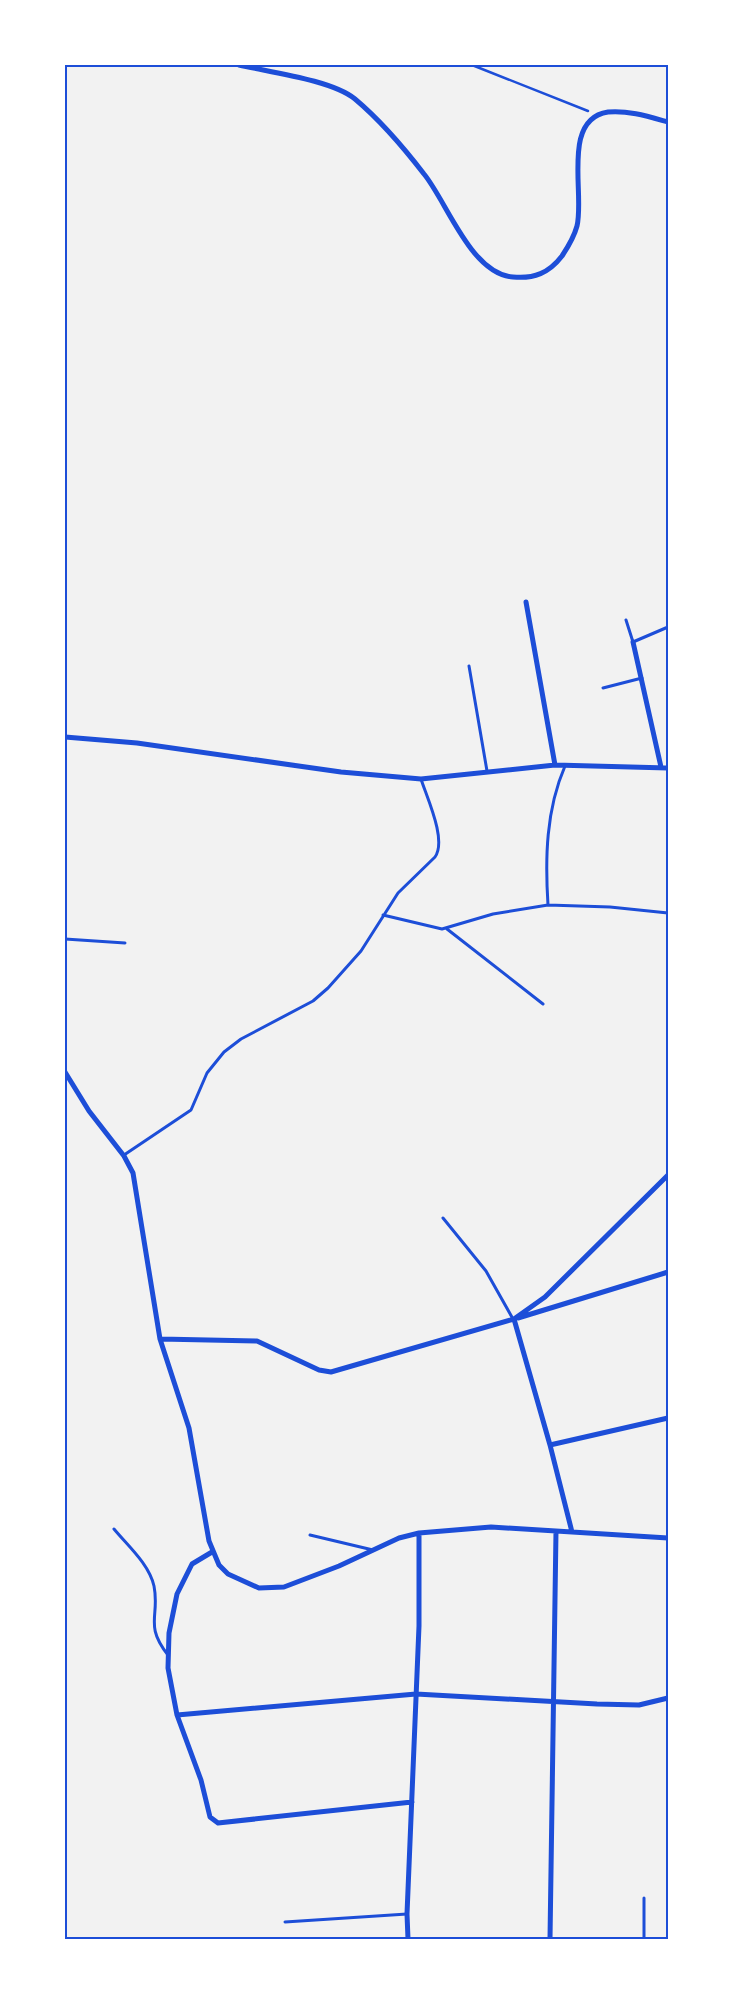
<svg xmlns="http://www.w3.org/2000/svg" width="733" height="2004" font-family="Roboto,sans-serif">
<style>
.lines{fill:none;stroke-linecap:round;stroke-linejoin:round}
.path{stroke:#1d4ed8;stroke-width:2.5}
.service{stroke:#1d4ed8;stroke-width:3}
.minor{stroke:#1d4ed8;stroke-width:5}
.neatline{fill:none;stroke:#1d4ed8;stroke-width:2}
</style>
<rect width="100%" height="100%" fill="#f2f2f2"/>
<g class="lines">
<path class="path" d="M472,65L588,111"/>
<path class="service" d="M626,620L633,642L668,627
M469,666L487,771
M603,688L642,678
M548,905C545,858 546,810 565,766
M383,915L442,929L493,914L548,905L610,907L668,913
M447,929L543,1004
M65,939L125,943
M124,1155L191,1110L207,1073L224,1052L241,1039L313,1001L328,988L361,951L398,893L435,857C447,840 427,798 421,779
M443,1218L486,1271L513,1319
M114,1529C128,1546 149,1564 154,1586C160,1616 144,1625 168,1655
M310,1535L373,1550
M644,1898V1939
M285,1922L407,1914"/>
<path class="minor" d="M239,65C269,72 332,80 355,99C380,120 404,148 424,174C447,202 471,274 513,277C534,279 549,273 562,256C568,247 574,237 577,226C585,194 561,119 608,112C628,110 650,117 668,122
M526,602L555,765
M633,642L661,767
M65,737L137,743L341,772L421,779L555,765L668,768
M65,1072L89,1111L124,1156L133,1173L160,1339L189,1428L209,1541L219,1565L228,1574L259,1588L284,1587L339,1566L399,1538L419,1533L491,1527L668,1538
M518,1318L668,1272
M514,1319L545,1297L668,1175
M160,1339L257,1341L319,1370L331,1372L514,1319L550,1445
M572,1532L550,1445L668,1418
M212,1552L192,1564L177,1594L169,1633L168,1668L177,1715L416,1694L597,1704L639,1705L668,1698
M177,1715L201,1780L210,1817L218,1823L412,1802
M408,1939L407,1914L419,1626V1533
M550,1939L556,1531"/>
</g>
<rect width="733" height="2004" fill="none" stroke="#ffffff" stroke-width="132"/>
<rect x="66" y="66" width="601" height="1872" class="neatline"/>
</svg>
